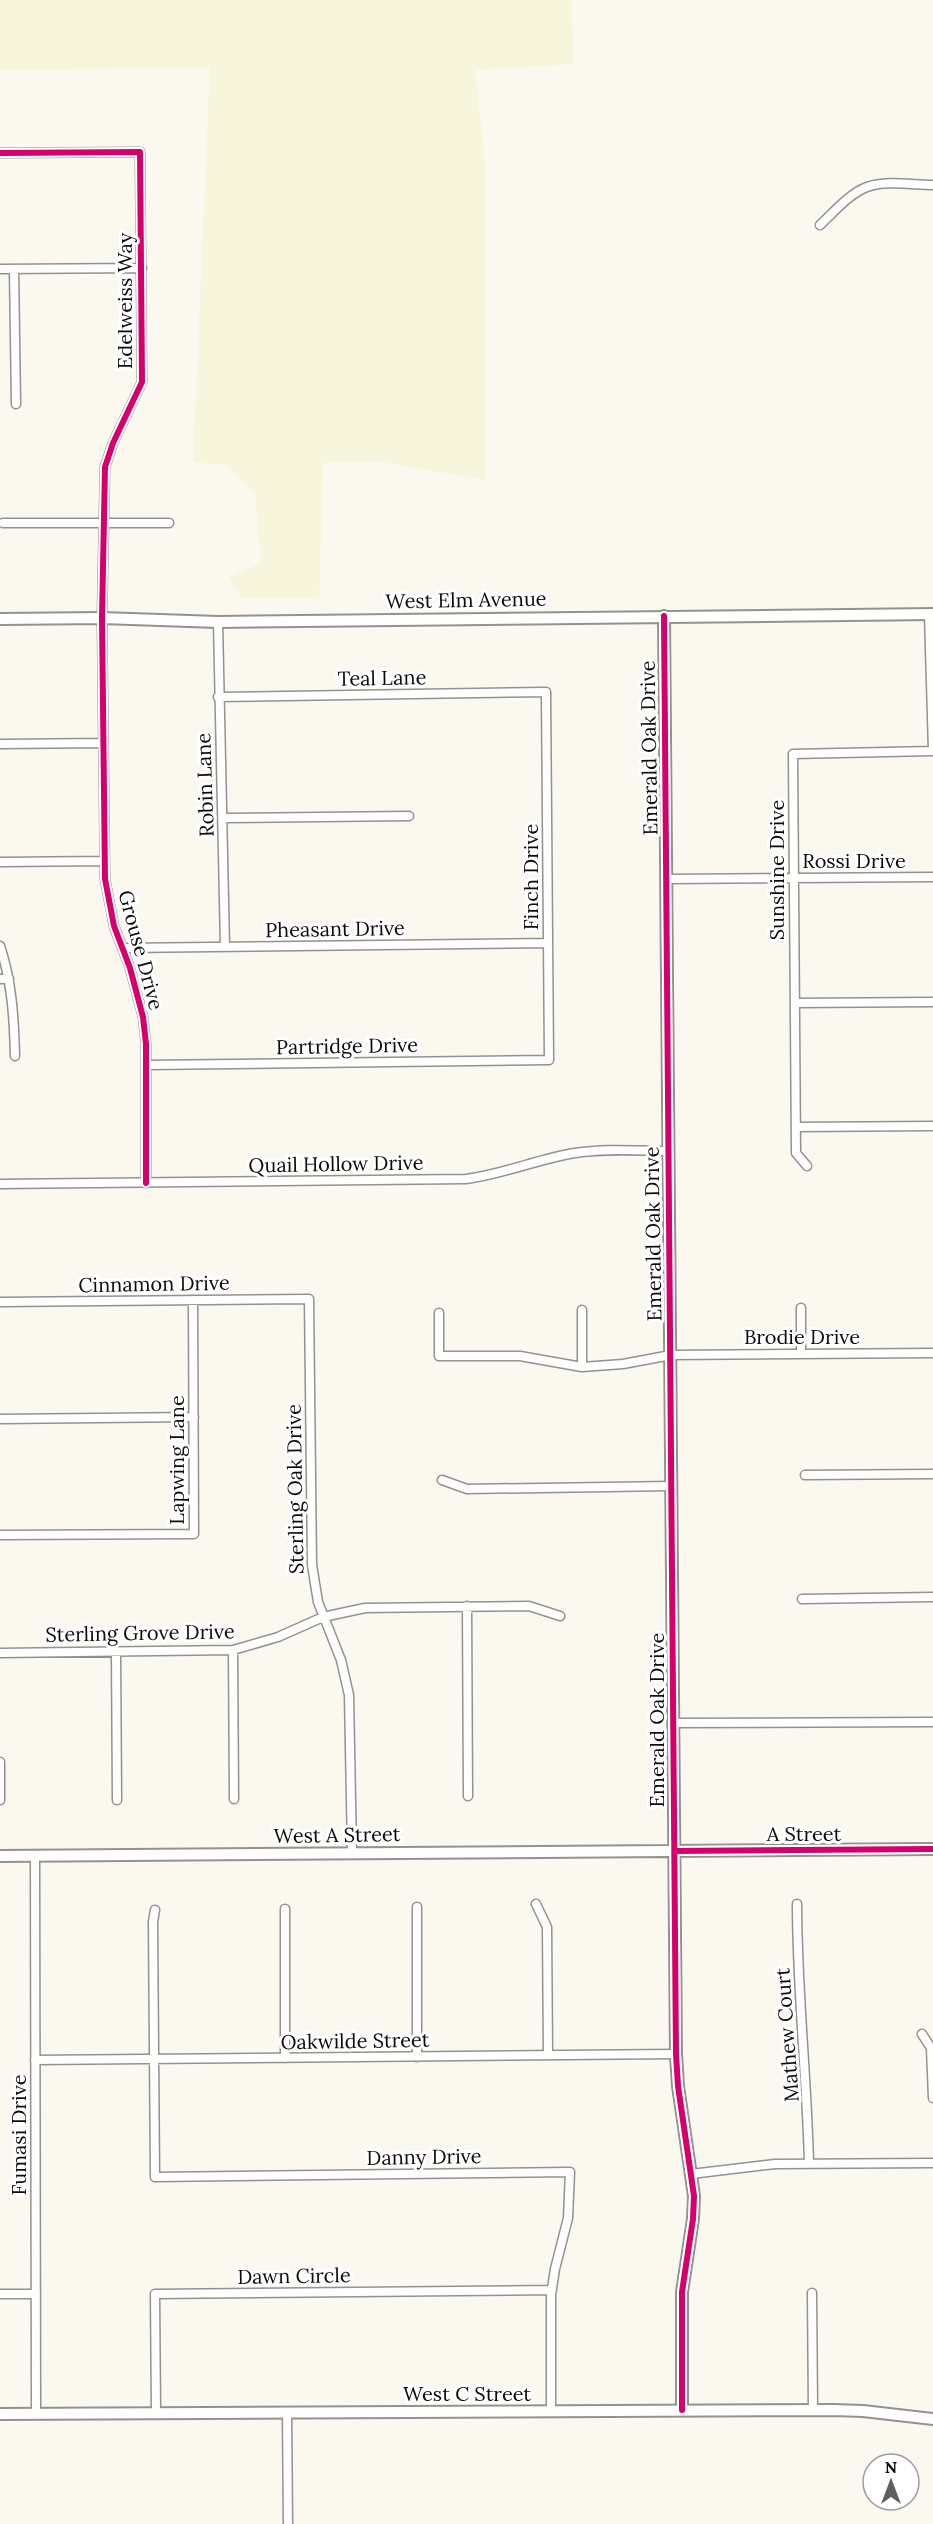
<svg xmlns="http://www.w3.org/2000/svg" width="933" height="2524" font-family="Lora,serif">
<style>
.farmland{fill:#f7f5db}
.lines{fill:none;stroke-linecap:round;stroke-linejoin:round}
.minor-casing{stroke:#93928e;stroke-width:11}
.tertiary-casing{stroke:#93928e;stroke-width:14}
.minor{stroke:#fefefd;stroke-width:8}
.tertiary{stroke:#fefefd;stroke-width:10}
.cycleway-casing{stroke:#fff;stroke-width:10}
.cycleway{stroke:#d6006c;stroke-width:6}
.labels{text-anchor:middle;stroke-width:6;stroke-linejoin:round;paint-order:stroke}
.street-label{font-size:20px;fill:#0b0b0b;stroke:#fff}
</style>
<rect width="100%" height="100%" fill="#faf8ef"/>
<path class="farmland" d="M0,0H572L573,64L475,70L485,162V480L382,462L323,463L319,597L241,598L229,577L261,563L255,494L226,465L193,462L210,67L0,70Z"/>
<g class="lines">
<g class="minor-casing">
<path id="minor" d="M0,153L140,152L142,382L113,443L105,467L102,618L105,879L114,926L130,968L143,1017L146,1044V1183
M820,225C834,212 850,193 867,187C886,180 913,185 933,185
M0,269L142,268
M14,269L16,404
M3,523H169
M929,614L933,751
M218,622L225,947
M0,744L103,743
M223,818L409,816
M0,862L104,861
M667,879L933,877
M0,946C12,982 14,1018 15,1056
M122,948L548,943
M0,979H9
M795,1003L933,1002
M146,1065L549,1060L546,692L218,697
M796,1127L933,1126
M807,1166L796,1153L793,754L933,751
M0,1184L466,1179C504,1174 538,1159 575,1153C606,1148 638,1151 669,1151
M0,1302L309,1299L312,1565L318,1602L341,1660L349,1695L352,1852
M801,1308V1354
M582,1310V1367
M439,1313V1356H520L582,1367L623,1364L671,1355L933,1353
M0,1419L194,1417
M805,1475L933,1474
M442,1480L467,1489L672,1486
M0,1535L194,1534L193,1300
M802,1599L933,1597
M467,1606L468,1796
M233,1650L234,1799
M116,1652L117,1800
M0,1653L233,1650L278,1637L323,1617L365,1608L529,1606L560,1616
M674,1723L933,1722
M0,1762V1800
M35,1855L36,2414
M536,1904L547,1927L548,2055
M797,1904C797,1991 807,2077 809,2164
M417,1907V2057
M285,1909V2058
M155,1910L153,1922L155,2177L570,2172L568,2218L555,2269L551,2295V2411
M922,2034L931,2048L933,2098
M35,2060L676,2054
M691,2174L775,2164L933,2163
M812,2293L813,2410
M0,2294H36
M287,2412L288,2524
M156,2413L155,2294L552,2290"/>
</g>
<g class="tertiary-casing">
<path id="tertiary" d="M664,616L676,2054L678,2086L694,2196L693,2219L682,2292V2410
M0,619L102,618L218,622L933,614
M0,1856L933,1849
M0,2414L834,2410L863,2411L933,2419"/>
</g>
<use href="#minor" class="minor"/>
<use href="#tertiary" class="tertiary"/>
<g class="cycleway-casing">
<path id="cycleway" d="M0,153L140,152L142,382L113,443L105,467L102,618L105,879L114,926L130,968L143,1017L146,1044V1183
M664,616L676,2054L678,2086L694,2196L693,2219L682,2292V2410
M675,1851L933,1849"/>
</g>
<use href="#cycleway" class="cycleway"/>
</g>
<g class="labels">
<g class="street-label">
<text transform="translate(125 301) rotate(-90)" y="7">Edelweiss Way</text>
<text transform="translate(466 600) rotate(-1)" y="7">West Elm Avenue</text>
<text transform="translate(382 678) rotate(-1)" y="7">Teal Lane</text>
<text transform="translate(649 748) rotate(-91)" y="7">Emerald Oak Drive</text>
<text transform="translate(205 785) rotate(-92)" y="7">Robin Lane</text>
<text x="854" y="868">Rossi Drive</text>
<text transform="translate(777 870) rotate(-90)" y="7">Sunshine Drive</text>
<text transform="translate(531 877) rotate(-90)" y="7">Finch Drive</text>
<text transform="translate(335 929) rotate(-1)" y="7">Pheasant Drive</text>
<text transform="translate(141 950) rotate(75)" y="7">Grouse Drive</text>
<text transform="translate(347 1046) rotate(-1)" y="7">Partridge Drive</text>
<text transform="translate(336 1164) rotate(-1)" y="7">Quail Hollow Drive</text>
<text transform="translate(653 1234) rotate(-91)" y="7">Emerald Oak Drive</text>
<text transform="translate(154 1284) rotate(-1)" y="7">Cinnamon Drive</text>
<text x="802" y="1344">Brodie Drive</text>
<text transform="translate(177 1460) rotate(-90)" y="7">Lapwing Lane</text>
<text transform="translate(295 1489) rotate(-91)" y="7">Sterling Oak Drive</text>
<text transform="translate(140 1633) rotate(-1)" y="7">Sterling Grove Drive</text>
<text transform="translate(657 1720) rotate(-90)" y="7">Emerald Oak Drive</text>
<text x="804" y="1841">A Street</text>
<text transform="translate(337 1835) rotate(-1)" y="7">West A Street</text>
<text transform="translate(787 2035) rotate(-94)" y="7">Mathew Court</text>
<text transform="translate(355 2041) rotate(-1)" y="7">Oakwilde Street</text>
<text transform="translate(19 2135) rotate(-90)" y="7">Fumasi Drive</text>
<text transform="translate(424 2157) rotate(-1)" y="7">Danny Drive</text>
<text transform="translate(294 2276) rotate(-1)" y="7">Dawn Circle</text>
<text x="467" y="2401">West C Street</text>
</g>
</g>
<g transform="translate(891 2482)"><circle r="28" fill="#ffffff" stroke="#9d9d9d" stroke-width="1.5"/>
<path d="M0-4.5L10 22L0 15L-10 22Z" fill="#5f5e5b"/>
<text y="-9" font-size="16" font-weight="bold" text-anchor="middle" fill="#0b0b0b">N</text>
</g>
</svg>
